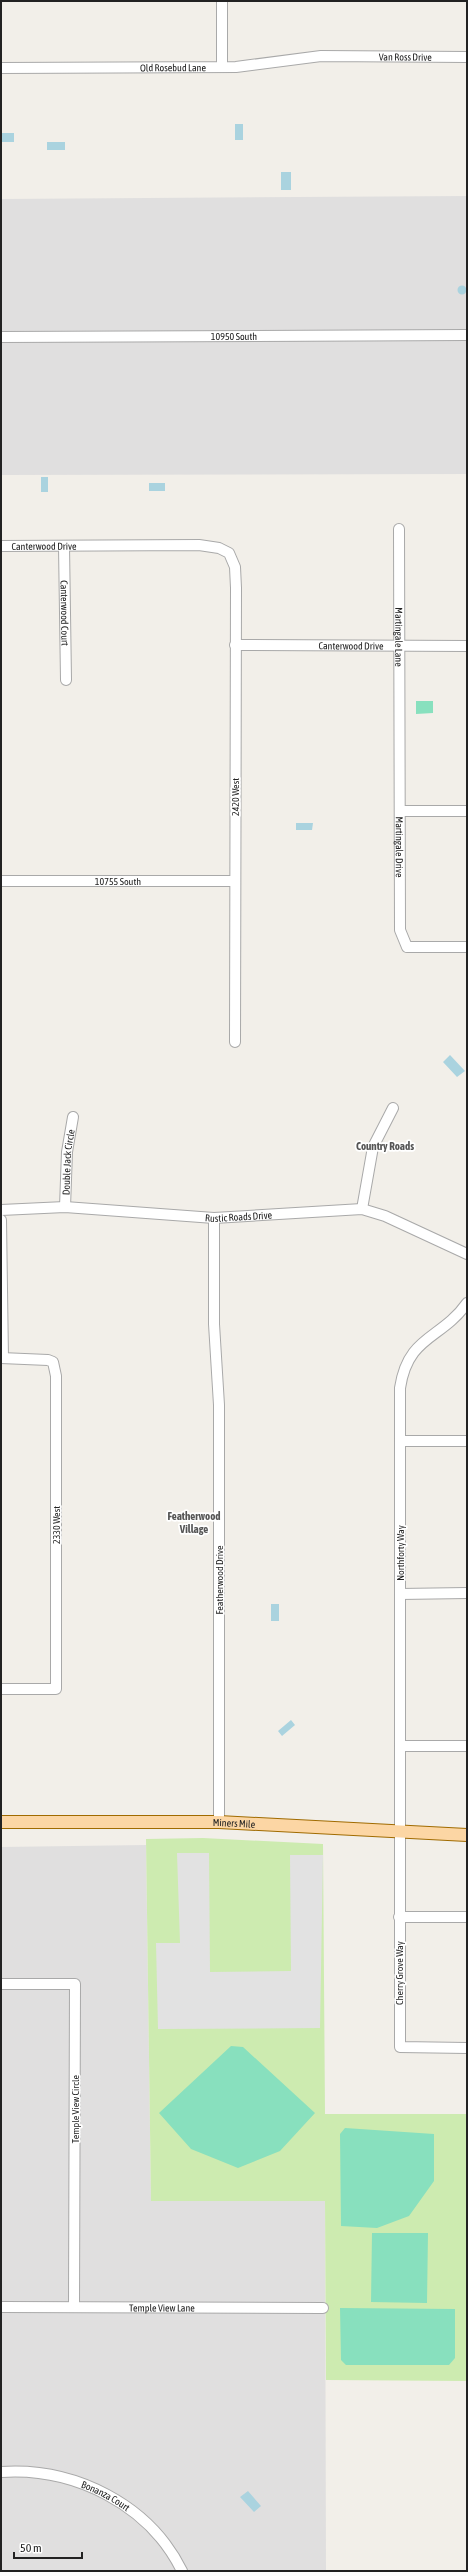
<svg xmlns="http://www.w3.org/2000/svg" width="468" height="2572" font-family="'Asap Condensed',sans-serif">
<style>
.residential{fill:#e0dfdf}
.grass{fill:#cdebb0}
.pitch{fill:#88e0be}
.parking{fill:#e2e2e2}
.water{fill:#aad3df}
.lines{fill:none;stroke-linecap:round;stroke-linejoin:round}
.minor-casing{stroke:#a9a9a9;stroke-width:12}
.major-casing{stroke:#a06b00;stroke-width:14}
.minor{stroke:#fff;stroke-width:10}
.major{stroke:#fcd6a4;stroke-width:12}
.labels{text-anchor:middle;stroke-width:3.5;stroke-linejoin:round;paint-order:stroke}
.street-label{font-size:10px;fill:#222;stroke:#fff}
.neighbourhood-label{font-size:11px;font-weight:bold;fill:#555;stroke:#fff}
</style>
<rect width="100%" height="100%" fill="#f2efe9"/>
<path class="residential" d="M467,196V474L1,475V199Z
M146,1845L151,2200L325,2201L326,2571H1V1847Z"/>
<path class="grass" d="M203,1838L323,1844L325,2114H467V2381L326,2380L325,2201H151L146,1839Z"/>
<path class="pitch" d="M416,701H433V713L416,714Z
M231,2046L243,2047L315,2113L280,2151L238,2168L191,2149L159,2113Z
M345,2128L434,2134V2181L409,2216L377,2228L341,2226L340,2134Z
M372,2233H428L427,2303L371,2302Z
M340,2308L455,2309V2358L449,2365H346L341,2360Z"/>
<path class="parking" d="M177,1853H209L210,1972L291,1971L290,1855H323L320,2028L158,2029L156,1943H180Z"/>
<path class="water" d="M235,124H243V140H235Z
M1,133H14V142H1Z
M47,142H65V150H47Z
M281,172H291V190H281Z
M457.5 290a4.5 4.5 0 1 1 9 0a4.5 4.5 0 1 1-9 0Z
M41,477H48V492H41Z
M149,483H165V491H149Z
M296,823H313L312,830H296Z
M450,1055L465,1071L457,1077L443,1062Z
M271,1604H279V1621H271Z
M291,1720L295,1725L282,1736L278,1731Z
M248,2491L261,2506L254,2512L240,2497Z"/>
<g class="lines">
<g class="minor-casing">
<g id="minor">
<path d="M222,67V1"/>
<path id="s1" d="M1,68L236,67L321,56L467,57"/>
<path id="s2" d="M1,337L467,335"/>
<path id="s3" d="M399,529L400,930L407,947H467"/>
<path id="s4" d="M1,546L199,545L219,548L229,553L235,567L236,588L235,1042"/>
<path id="s5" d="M64,546L66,680"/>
<path id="s6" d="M235,645L467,646"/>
<path d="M400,811H467"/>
<path id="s7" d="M1,881H235"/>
<path id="s8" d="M65,1207L67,1152L73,1117"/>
<path d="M362,1209L373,1147L393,1108"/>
<path id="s9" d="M1,1210L65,1207L214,1218L362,1209L385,1216L467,1254"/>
<path d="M214,1218V1324L219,1405V1822"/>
<path d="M1,1220L3,1358"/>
<path d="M467,1303C441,1340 408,1335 400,1388V2047L467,2048"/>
<path d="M1,1358L48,1360L53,1362L56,1376V1689H1"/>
<path d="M400,1441H467"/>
<path d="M400,1594L467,1593"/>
<path d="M400,1746H467"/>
<path d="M399,1917H467"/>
<path d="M1,1984H75L74,2307"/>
<path id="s10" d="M1,2307L323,2308"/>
<path id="s11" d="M1,2472C74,2467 149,2504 182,2571"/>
</g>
</g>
<g class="major-casing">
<g id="major">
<path id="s12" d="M1,1822H219L467,1835"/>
</g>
</g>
<use href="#minor" class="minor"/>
<use href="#major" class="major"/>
</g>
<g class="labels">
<g class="street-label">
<text dy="4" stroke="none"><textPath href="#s1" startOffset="405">Van Ross Drive</textPath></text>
<text dy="4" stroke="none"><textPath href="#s1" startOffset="172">Old Rosebud Lane</textPath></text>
<text dy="4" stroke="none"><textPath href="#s2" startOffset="233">10950 South</textPath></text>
<text dy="4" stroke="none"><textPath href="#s4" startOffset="43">Canterwood Drive</textPath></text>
<text dy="4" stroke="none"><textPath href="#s5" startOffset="67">Canterwood Court</textPath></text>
<text dy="4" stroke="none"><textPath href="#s3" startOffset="108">Martingale Lane</textPath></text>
<text dy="4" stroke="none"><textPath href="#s6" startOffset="116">Canterwood Drive</textPath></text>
<text transform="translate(235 797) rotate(-90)" y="4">2420 West</text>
<text dy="4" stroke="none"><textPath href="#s3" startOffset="318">Martingale Drive</textPath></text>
<text dy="4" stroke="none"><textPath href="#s7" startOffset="117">10755 South</textPath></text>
<text dy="4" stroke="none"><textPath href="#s8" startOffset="45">Double Jack Circle</textPath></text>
<text dy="4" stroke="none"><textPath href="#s9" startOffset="238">Rustic Roads Drive</textPath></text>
<text transform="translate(56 1525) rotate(-90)" y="4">2330 West</text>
<text transform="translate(400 1553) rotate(-90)" y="4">Northforty Way</text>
<text transform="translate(219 1580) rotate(-90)" y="4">Featherwood Drive</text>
<text dy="4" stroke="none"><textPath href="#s12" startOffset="233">Miners Mile</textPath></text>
<text transform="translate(399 1973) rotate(-90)" y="4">Cherry Grove Way</text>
<text transform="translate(75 2109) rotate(-90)" y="4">Temple View Circle</text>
<text dy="4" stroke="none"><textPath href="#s10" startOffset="161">Temple View Lane</textPath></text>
<text dy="4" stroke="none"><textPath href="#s11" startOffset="109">Bonanza Court</textPath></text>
</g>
<g class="neighbourhood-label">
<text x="385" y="1150">Country Roads</text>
<text x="194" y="1520">Featherwood<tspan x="194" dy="13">Village</tspan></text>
</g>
</g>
<rect width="468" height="2572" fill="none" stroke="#222222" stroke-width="4"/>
<path d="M14 2552v6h68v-6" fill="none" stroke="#222222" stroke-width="2"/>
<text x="20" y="2552" font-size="12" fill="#222222" stroke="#ffffff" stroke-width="3" paint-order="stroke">50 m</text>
</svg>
